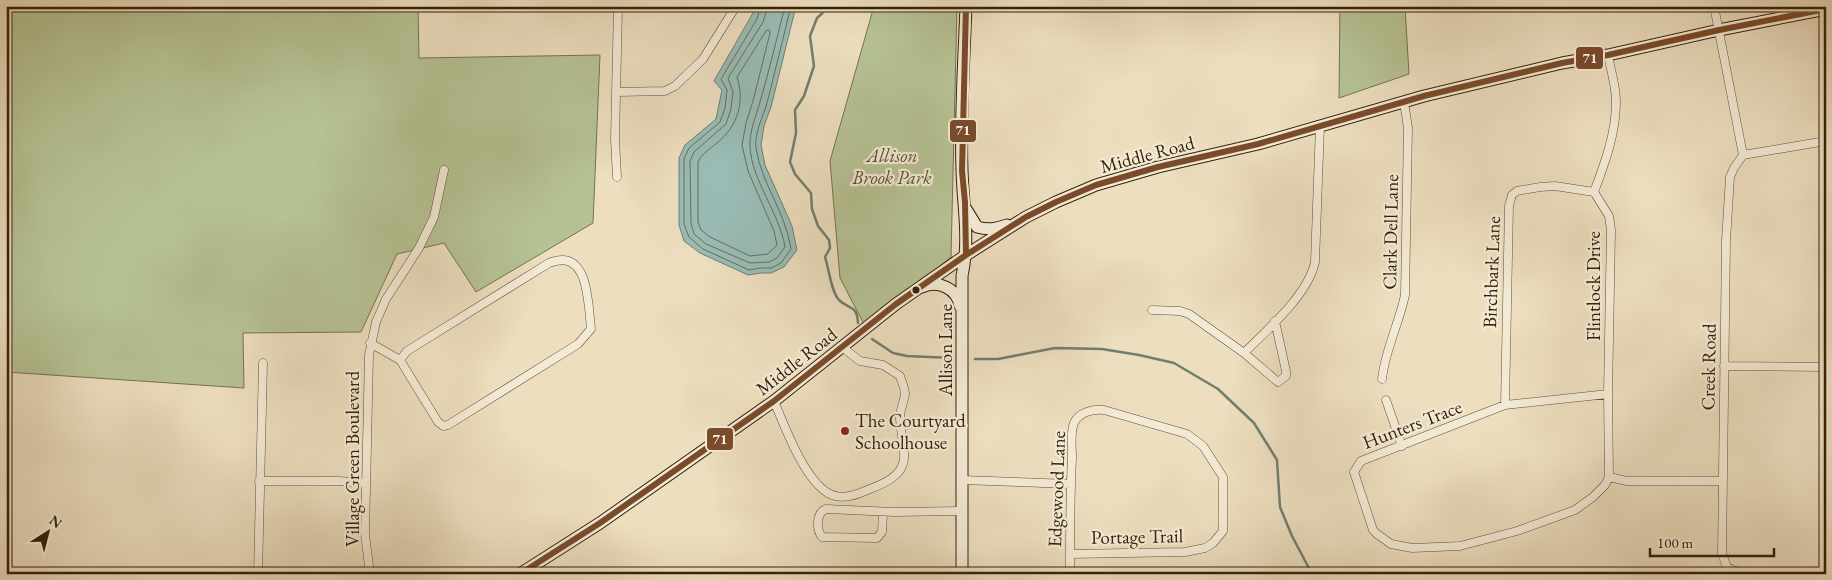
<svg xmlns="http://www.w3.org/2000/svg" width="1832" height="580" font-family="'EB Garamond',serif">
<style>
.green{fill:#b6c294;stroke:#75724e}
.water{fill:#99bcb5;stroke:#717e70}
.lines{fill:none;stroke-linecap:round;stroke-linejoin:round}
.shore{stroke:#666e5f;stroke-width:1}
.stream{stroke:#717e70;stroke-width:2.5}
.street-casing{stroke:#625036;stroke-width:9}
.secondary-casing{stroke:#342109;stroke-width:13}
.street{stroke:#f3ead5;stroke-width:8}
.secondary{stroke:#f3ead5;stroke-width:11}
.bus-1-casing{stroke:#f3ead5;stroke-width:10}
.bus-1{stroke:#7a4b2a;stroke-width:6}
.bus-dot{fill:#342109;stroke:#f3ead5;stroke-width:2}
.poi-dot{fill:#8f2418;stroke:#f3ead5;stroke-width:2}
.labels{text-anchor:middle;stroke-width:4.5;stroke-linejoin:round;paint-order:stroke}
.street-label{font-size:19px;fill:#342109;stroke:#f3ead5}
.park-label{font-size:19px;font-style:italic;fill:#5b5133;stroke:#f3ead5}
.poi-label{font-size:19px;fill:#342109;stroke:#f3ead5;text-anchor:start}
.line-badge{stroke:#f3ead5;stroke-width:2}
.badge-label{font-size:14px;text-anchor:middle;font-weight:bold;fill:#fff}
</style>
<rect width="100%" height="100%" fill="#ecdebf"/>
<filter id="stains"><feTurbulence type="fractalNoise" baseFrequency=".004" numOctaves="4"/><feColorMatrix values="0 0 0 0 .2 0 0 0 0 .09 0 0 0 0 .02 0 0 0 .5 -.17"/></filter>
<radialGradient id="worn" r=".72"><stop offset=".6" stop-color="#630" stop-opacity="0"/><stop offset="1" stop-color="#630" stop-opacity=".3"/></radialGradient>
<path class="green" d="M6,6H418L419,58L600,55L593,223L476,292L444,243L397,254L361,332L243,333L244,388L6,372Z
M874,6H957L951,257L866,328L840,278L830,161Z
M1340,6H1405L1409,74L1339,98Z"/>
<path class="water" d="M757,6H796L771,107L764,126L761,145L765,165L792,226L797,250L784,267L771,273H761L748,275L700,253L684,241L679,225V158L685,145L716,119L722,90L714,81Z"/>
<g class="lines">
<path class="shore" d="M761,6L757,19L721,79L727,90L725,108L720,122L689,148L684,159V224L689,237L703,249L749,270L760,268H771L781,263L791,249C786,213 761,183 756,148C754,133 763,117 767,103C775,71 783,39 791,6
M768,6L763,22L728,78L733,92L731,109L726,124L694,152L690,161L691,223L694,234L706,244L750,263L769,262L777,258L785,247C779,212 752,181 750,147C749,132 756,116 760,102C769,71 777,38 785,6
M769,30L770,33L753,101L746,123L742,145L748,171L774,231L777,245L768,254L750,256L710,237L701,230L698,222V162C701,154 710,149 717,143C738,126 745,102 737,77L766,31Z"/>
<path class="stream" d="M830,6L817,18L810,36L814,66L804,96L795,110L796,133L790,162L795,174L811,193L812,209L818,226L829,240L830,248L825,257C829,269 831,291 839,300C849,310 857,304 858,323
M872,339L893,353L907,356L953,358
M975,359H998L1055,348L1102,349L1139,355L1174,363L1218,389L1254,423L1277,460L1280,507L1292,536L1312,574"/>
<g class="street-casing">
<path id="street" d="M1714,6L1743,155
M1608,55C1611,71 1616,86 1616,102C1616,133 1605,163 1594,192L1609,216L1611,230L1608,394L1609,477L1605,485L1593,497L1575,510L1517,531L1460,546L1412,548L1391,544L1377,534L1373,530L1354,472L1361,461L1505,405L1608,394
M617,92L665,91L675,86L703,59L736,6
M1743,155L1826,141
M617,177L615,139L618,6
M1152,310L1180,311L1189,314L1244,353L1278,382L1286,376V371L1275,321
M370,343L400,360L407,351L549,263C589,247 588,303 591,329L578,344L448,425L443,426L438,422L400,360
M1244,353C1268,329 1308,295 1315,262L1320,125
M1724,366L1826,367
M1382,379C1385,350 1399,324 1405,295L1408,128L1404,102
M1386,400L1402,446
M774,401C785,427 804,479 828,493C840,500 853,496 865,491C880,485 902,478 904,459C905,448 900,429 900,417C900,409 904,402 905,394C905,389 902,382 900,376L883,365L860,361L842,347
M1505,405L1509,206L1512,195L1517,191L1540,187L1555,186L1594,192
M1609,477L1627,481H1723
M962,480L1071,484
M259,481H338L366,483
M883,512L882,532L877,538L822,537C816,529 816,513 826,509L894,512L962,511
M1070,554L1185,552L1205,548L1213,543L1223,531V477L1203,446L1187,434L1104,410C1093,409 1079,412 1074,423C1070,433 1072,448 1072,458C1070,496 1070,535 1070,574
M258,574L263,363
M370,574L365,534L369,355L376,322L386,299L419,248L434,217L444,170
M1741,574L1727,567L1722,554L1726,241L1730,177L1734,168L1743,155"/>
</g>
<g class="secondary-casing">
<path id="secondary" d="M966,209L977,227C988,230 996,229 1007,225
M922,287C938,280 957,288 960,306
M520,574L600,523L774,401L896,304L966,255L1026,217L1056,202L1096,185L1158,167L1258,144L1424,96L1562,63L1608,55L1719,30L1826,9
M962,574V276C970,238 963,208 962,170C960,116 964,61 966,6"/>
</g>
<use href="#street" class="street"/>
<use href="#secondary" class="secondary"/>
<g class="bus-1-casing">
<path id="bus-1" d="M966,6L962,171L965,202L966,255
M520,574L600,523L774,401L896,304L966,255L1026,217L1056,202L1096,185L1158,167L1258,144L1424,96L1562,63L1608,55L1719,30L1826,9"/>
</g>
<use href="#bus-1" class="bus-1"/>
</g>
<circle class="bus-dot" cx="916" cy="290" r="4.5"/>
<circle class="poi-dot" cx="845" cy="431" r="5"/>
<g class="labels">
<g class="street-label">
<text transform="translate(1147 154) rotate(-15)" y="7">Middle Road</text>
<text transform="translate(1390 232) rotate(-89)" y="7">Clark Dell Lane</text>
<text transform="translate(1491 272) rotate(-88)" y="7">Birchbark Lane</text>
<text transform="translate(1593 286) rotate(-90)" y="7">Flintlock Drive</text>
<text transform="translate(945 350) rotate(-90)" y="7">Allison Lane</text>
<text transform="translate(796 361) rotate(-38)" y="7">Middle Road</text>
<text transform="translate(1708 367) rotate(-89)" y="7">Creek Road</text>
<text transform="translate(1412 424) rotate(-21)" y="7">Hunters Trace</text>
<text transform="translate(352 459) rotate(-90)" y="7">Village Green Boulevard</text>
<text transform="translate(1056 489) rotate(-88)" y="7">Edgewood Lane</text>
<text transform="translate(1137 536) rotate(-1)" y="7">Portage Trail</text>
</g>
<g class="park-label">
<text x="892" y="162">Allison<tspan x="892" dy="22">Brook Park</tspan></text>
</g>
<g class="poi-label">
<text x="855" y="427">The Courtyard<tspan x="855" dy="22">Schoolhouse</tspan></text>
</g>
</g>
<g class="line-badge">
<rect x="1575" y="46" width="29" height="24" rx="5" fill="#7a4b2a"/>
<rect x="949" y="119" width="28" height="24" rx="5" fill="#7a4b2a"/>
<rect x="706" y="427" width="28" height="24" rx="5" fill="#7a4b2a"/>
</g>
<g class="badge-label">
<text x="1590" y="63">71</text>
<text x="963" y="135">71</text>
<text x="720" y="444">71</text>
</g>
<rect width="1832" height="580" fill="none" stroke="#ecdebf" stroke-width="25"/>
<rect x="8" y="8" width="1817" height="565" fill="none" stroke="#342109" stroke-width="2.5"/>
<rect x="12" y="12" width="1807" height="555" fill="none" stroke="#342109"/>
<g transform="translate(48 532) rotate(36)" stroke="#f3ead5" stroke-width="4" paint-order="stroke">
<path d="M0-4L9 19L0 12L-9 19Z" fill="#342109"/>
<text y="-8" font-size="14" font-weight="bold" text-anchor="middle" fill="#342109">N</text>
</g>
<path d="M1650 548v8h124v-8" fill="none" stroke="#342109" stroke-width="2.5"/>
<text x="1657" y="548" font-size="15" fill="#342109" stroke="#f3ead5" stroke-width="4" paint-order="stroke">100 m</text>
<rect width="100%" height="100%" filter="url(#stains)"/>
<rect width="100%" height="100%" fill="url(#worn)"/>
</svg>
